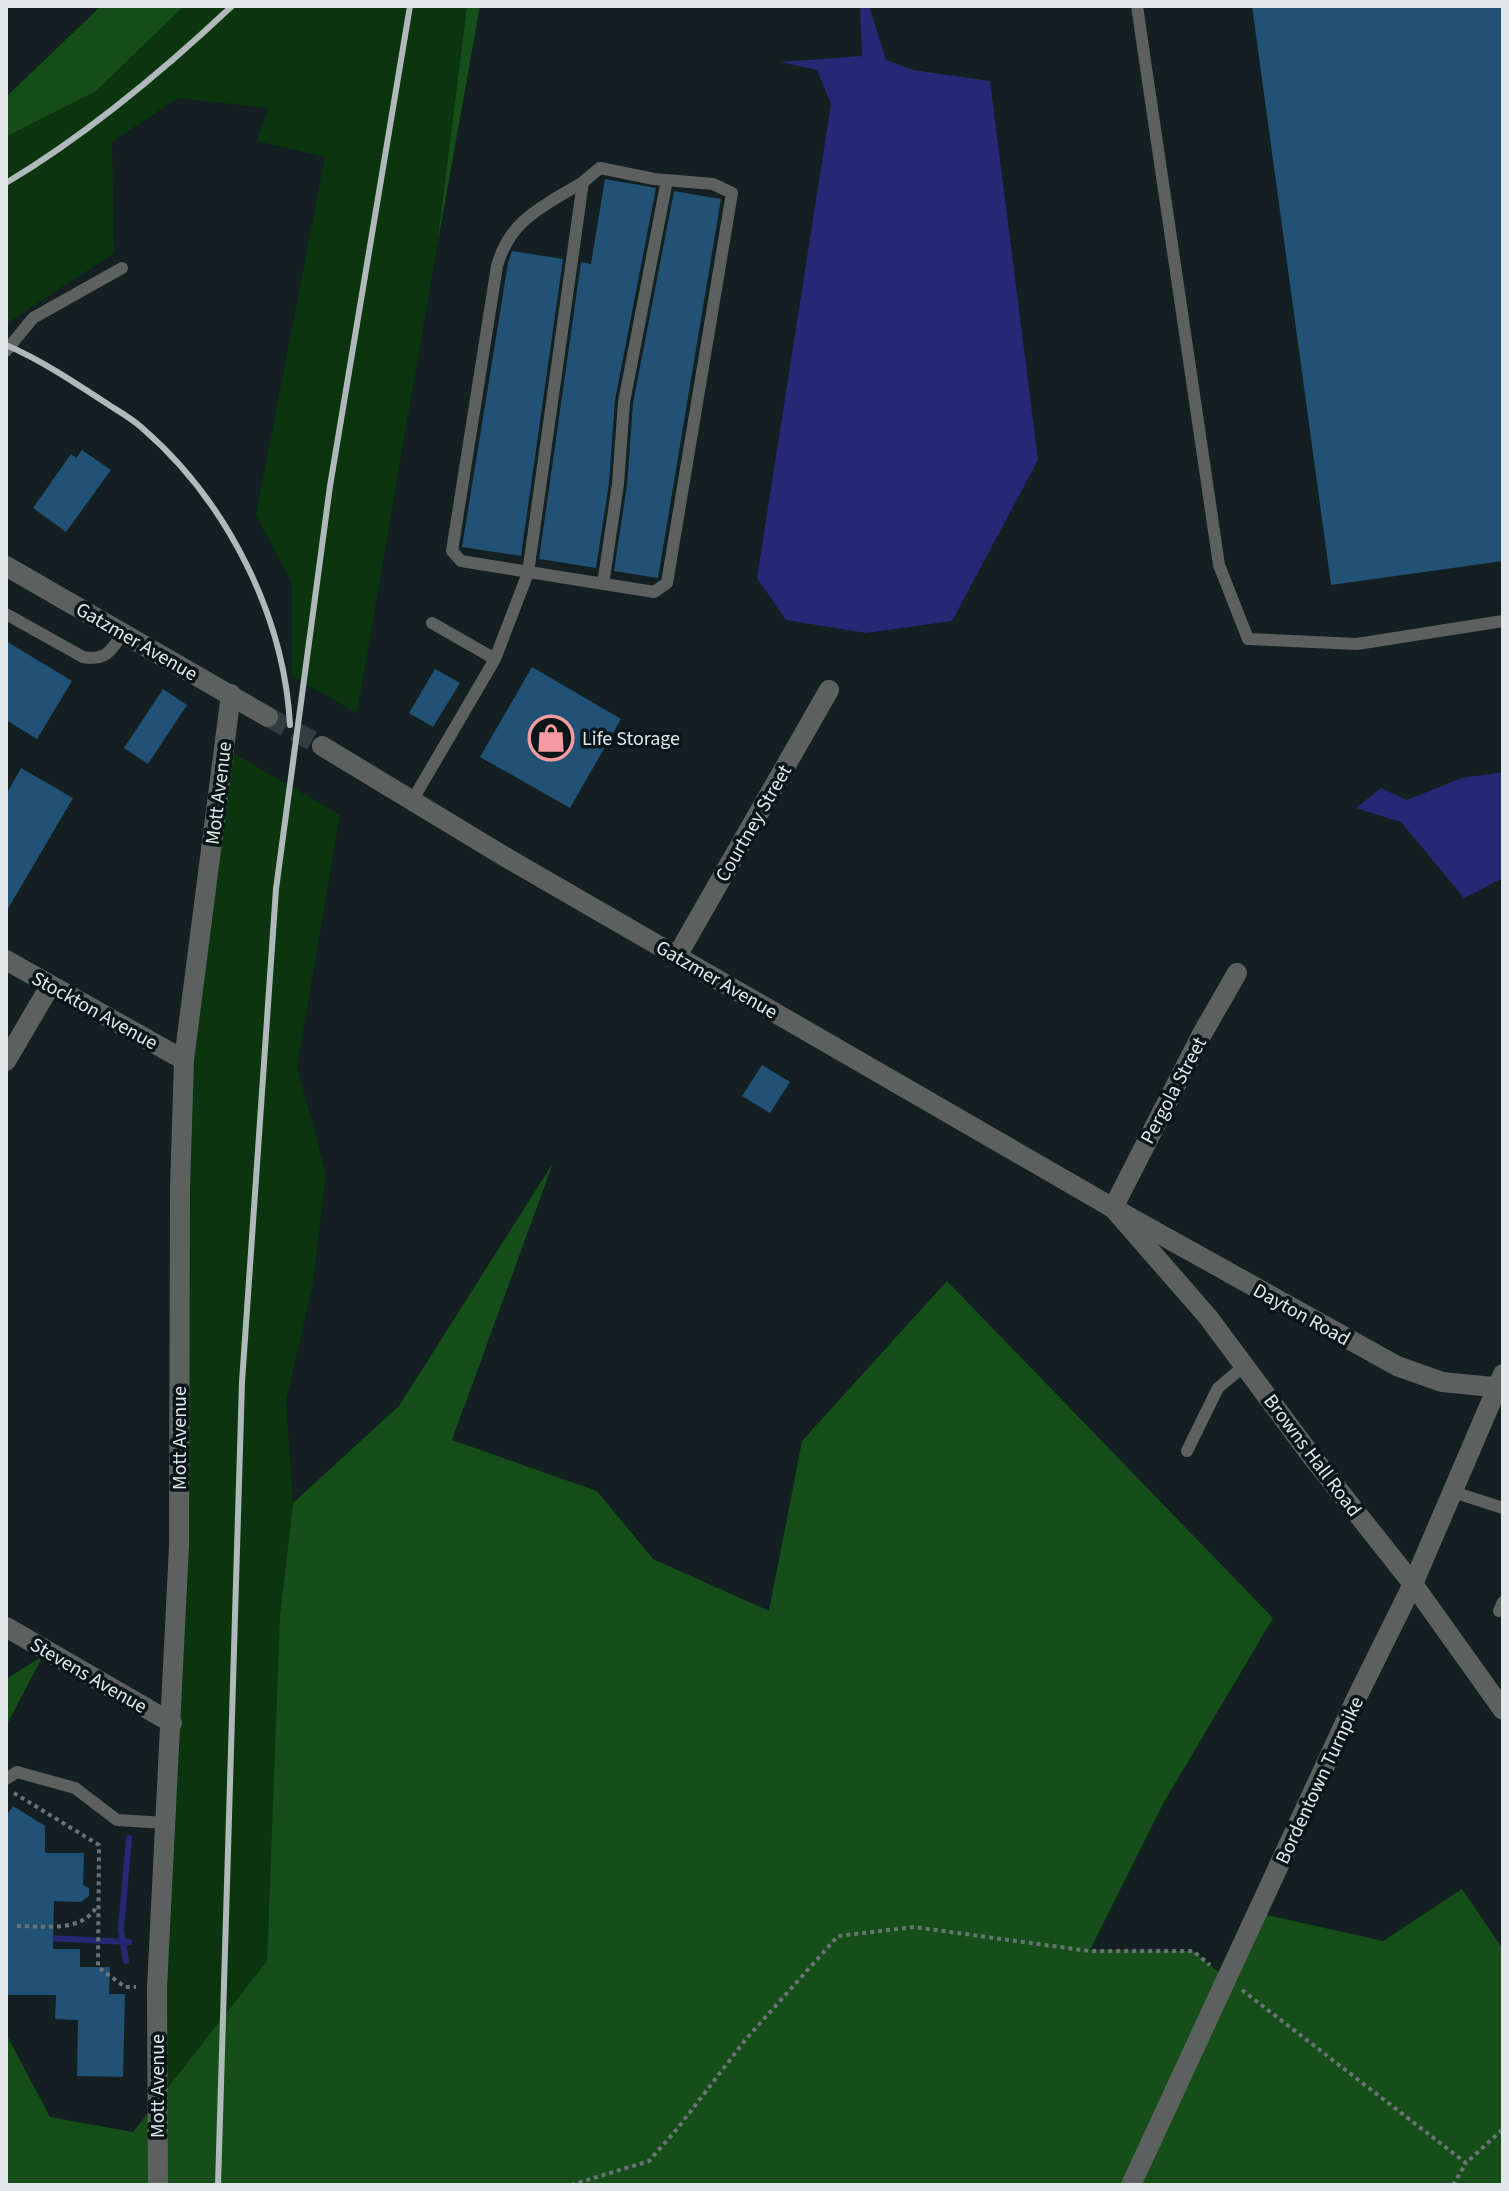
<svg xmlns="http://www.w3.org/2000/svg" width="1509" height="2191" font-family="'Source Sans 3',sans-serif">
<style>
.green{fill:#0b350e}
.forest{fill:#154e18}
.water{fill:#262875}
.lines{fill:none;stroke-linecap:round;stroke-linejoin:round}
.stream{stroke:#262875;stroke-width:6}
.building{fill:#215174}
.tertiary-tunnel{stroke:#323d3f;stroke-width:20;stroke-dasharray:20 10;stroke-linecap:butt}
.path{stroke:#6a7476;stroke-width:4;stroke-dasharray:4 4;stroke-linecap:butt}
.service{stroke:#5c6160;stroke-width:12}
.minor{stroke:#5c6160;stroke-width:20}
.tertiary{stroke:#5c6160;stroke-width:20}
.rail{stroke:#b0b9ba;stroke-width:6}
.labels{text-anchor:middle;stroke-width:7;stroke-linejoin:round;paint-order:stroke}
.street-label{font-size:20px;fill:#e0e8e9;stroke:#0a1517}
.poi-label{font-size:20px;fill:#e0e8e9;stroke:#0a1517;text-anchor:start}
</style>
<rect width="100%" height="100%" fill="#131f21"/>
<path class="green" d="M184,6H467L435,258L357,713L292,676V583L256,515L325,157L257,141L268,108L178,98L112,142L114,253L6,324V137L96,91Z
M233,753L340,815L297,1066L326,1175L312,1289L286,1400L293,1503L280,1615L267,1961L158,2100L188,1056Z"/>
<path class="forest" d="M101,6H184L96,91L6,137V97Z
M467,6H480L435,258L437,245Z
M553,1163L452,1440L597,1491L653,1559L769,1611L802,1441L947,1281L1273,1618L1164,1802L1090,1950L1193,1951L1226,1978L1258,1913L1383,1941L1462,1889L1503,1949V2185H6V2034L50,2117L133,2132L267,1961L280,1615L293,1503L399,1406Z
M43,1656L6,1726V1679Z"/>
<path class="water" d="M860,6H869L886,60L913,70L990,81L1038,460L952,621L866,633L786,620L757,578L831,104L817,70L780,62L862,56Z
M1503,772V878L1464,898L1401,822L1356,808L1381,788L1407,800L1462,778Z"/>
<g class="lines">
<path class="stream" d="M48,1938L129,1942
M126,1961L121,1929L129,1838"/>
</g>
<path class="building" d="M1252,6H1503V561L1331,585Z
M605,179L656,188L615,400L609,483L596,568L539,559L581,262L591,264Z
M674,191L721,199L658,578L614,571L627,485L633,403Z
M512,251L563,259L521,556L462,547L508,263Z
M82,450L111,470L66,532L33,508L71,454L76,458Z
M6,641L72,681L37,739L6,720Z
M532,667L621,719L570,808L480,757Z
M435,669L460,683L433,727L409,713Z
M163,689L187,705L148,764L124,748Z
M21,768L73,798L6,912V795Z
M762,1065L790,1082L770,1113L742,1096Z
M13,1806L45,1826V1853H84L83,1885L89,1888V1896L81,1902L54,1901L53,1949H80V1967H110L109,1994H125L123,2077L77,2076L78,2020L55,2019L56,1995H6V1816Z"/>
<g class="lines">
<path class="tertiary-tunnel" d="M268,717L322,746"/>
<path class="path" d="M14,1793L99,1845L98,1967L125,1987H136
M17,1926C44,1926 82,1933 97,1906
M1242,1990L1466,2163L1503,2129
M571,2185L649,2161L677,2129L746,2039L838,1936L914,1927L1089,1951H1193L1210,1965
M1453,2185L1466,2163"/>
<path class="service" d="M1137,6L1219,565L1248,639L1357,644L1503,621
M6,351L33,318L122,268
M603,584L618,484L624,402L667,180
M6,614L83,657C106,661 111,651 123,633
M495,659L528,573L583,182L600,168L654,179L713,184L732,193L667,583L654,592L461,561L452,551L497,266C510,219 544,206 583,182
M412,801L495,659L432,623
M1187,1451L1218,1388L1244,1366
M1453,1492L1503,1508
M1499,1611L1503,1602
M6,1779L17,1772L75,1788L117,1820L166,1823"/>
<path class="minor" d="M677,956L829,690
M6,960L184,1060
M1237,973L1202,1034L1113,1208L1397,1366L1442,1382L1503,1388
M6,1061L50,986
M6,1627L172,1723
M158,2185L157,1988L179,1546L180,1188L184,1060L231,694
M1131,2185L1356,1699L1413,1584L1503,1374"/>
<path class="tertiary" d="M6,566L268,717
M322,746L507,858L1113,1208L1208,1317L1313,1458L1413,1584L1503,1710"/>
<path class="rail" d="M6,183C88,134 162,72 232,6
M6,345C41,360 74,382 106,403C118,411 131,418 141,427C226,500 284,614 290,725
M218,2185L242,1382L276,889L330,486L410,6"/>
</g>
<defs>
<g id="shop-ring" transform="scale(2.3)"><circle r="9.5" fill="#0a1517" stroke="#f49aa2" stroke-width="1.5"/><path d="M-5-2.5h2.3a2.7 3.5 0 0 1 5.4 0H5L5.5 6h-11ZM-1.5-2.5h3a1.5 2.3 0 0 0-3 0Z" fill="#f49aa2"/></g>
</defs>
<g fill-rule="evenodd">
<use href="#shop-ring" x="551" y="738"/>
</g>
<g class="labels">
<g class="street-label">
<text transform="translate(137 641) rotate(30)" y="7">Gatzmer Avenue</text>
<text transform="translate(218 793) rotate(-83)" y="7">Mott Avenue</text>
<text transform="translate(753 823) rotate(-60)" y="7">Courtney Street</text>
<text transform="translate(717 979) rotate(30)" y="7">Gatzmer Avenue</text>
<text transform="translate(95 1010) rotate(29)" y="7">Stockton Avenue</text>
<text transform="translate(1173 1090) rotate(-62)" y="7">Pergola Street</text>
<text transform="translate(1302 1314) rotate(29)" y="7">Dayton Road</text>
<text transform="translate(179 1438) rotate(-90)" y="7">Mott Avenue</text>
<text transform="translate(1313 1455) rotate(53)" y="7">Browns Hall Road</text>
<text transform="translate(89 1675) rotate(30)" y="7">Stevens Avenue</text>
<text transform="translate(1319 1780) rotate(-65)" y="7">Bordentown Turnpike</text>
<text transform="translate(157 2086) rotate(-90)" y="7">Mott Avenue</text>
</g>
<g class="poi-label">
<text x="582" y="745">Life Storage</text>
</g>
</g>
<rect width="1509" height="2191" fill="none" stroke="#e0e8e9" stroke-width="16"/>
</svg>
